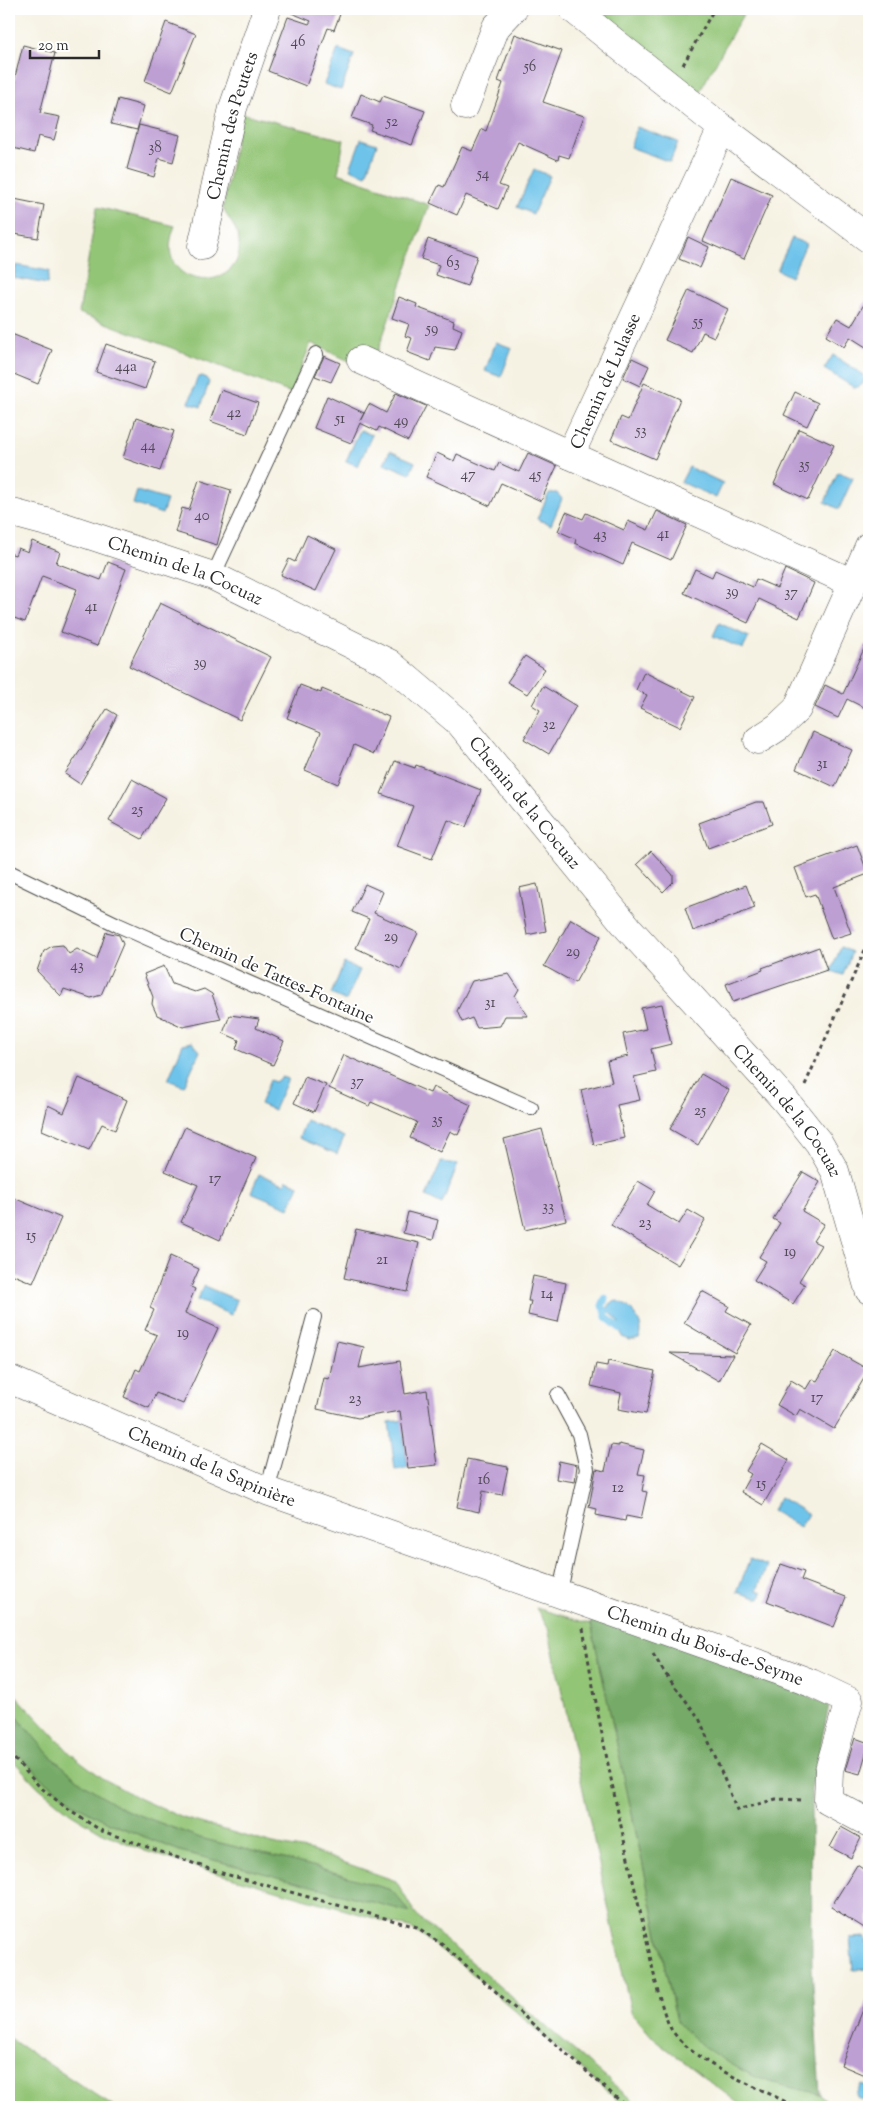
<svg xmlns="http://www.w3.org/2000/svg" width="878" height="2116" font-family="'Sorts Mill Goudy',serif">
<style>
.green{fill:#93c576;stroke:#5f7850}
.forest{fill:#76aa67;stroke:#506a49}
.water{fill:#6dc3ea;stroke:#4c778a}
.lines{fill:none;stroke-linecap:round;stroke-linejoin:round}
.stream{stroke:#6dc3ea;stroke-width:7}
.building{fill:#be9fd4}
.lane-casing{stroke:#494947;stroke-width:16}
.street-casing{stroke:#494947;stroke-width:29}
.path{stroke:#494947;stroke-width:3;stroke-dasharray:4 4;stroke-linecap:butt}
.lane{stroke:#fff;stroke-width:14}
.street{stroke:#fff;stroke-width:28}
.labels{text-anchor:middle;stroke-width:4;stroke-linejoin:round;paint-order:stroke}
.number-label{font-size:15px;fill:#504855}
.street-label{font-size:18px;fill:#2b2b2b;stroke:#fff}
</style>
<rect width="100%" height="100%" fill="#fff"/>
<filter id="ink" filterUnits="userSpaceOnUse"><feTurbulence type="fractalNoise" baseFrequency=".02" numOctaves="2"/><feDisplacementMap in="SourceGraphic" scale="10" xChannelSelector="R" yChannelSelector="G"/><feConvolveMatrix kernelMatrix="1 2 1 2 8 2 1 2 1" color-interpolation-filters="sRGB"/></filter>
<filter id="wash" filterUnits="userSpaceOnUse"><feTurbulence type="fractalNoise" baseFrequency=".0096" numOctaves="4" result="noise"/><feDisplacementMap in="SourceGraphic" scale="20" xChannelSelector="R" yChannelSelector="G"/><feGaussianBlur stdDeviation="1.12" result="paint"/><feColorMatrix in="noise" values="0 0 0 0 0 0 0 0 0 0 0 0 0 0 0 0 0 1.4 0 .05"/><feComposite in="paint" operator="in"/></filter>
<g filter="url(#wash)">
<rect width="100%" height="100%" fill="#f6f2e3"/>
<path class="green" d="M595,9H746L699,93Z
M241,113L344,140L338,173L429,205L376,356L356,347L349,361L311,343L291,393L79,313L97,207L175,226C148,291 245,297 239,242C238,228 228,220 223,208Z
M536,1608L591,1624L674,2010L757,2077L820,2094L832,2107H743L653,2038L631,2012L548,1628Z
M9,1688L71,1754L104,1779L140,1799L183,1818L273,1844L312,1851L396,1881L416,1915L640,2107H625L467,1969L412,1929L199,1868L145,1851L101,1832L70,1813L38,1787L9,1756V1745L43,1779L78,1806L110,1823L180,1851L409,1911L391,1890L320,1868L200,1838L123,1809L85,1785L50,1756L9,1707Z
M9,2038L114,2107H9Z"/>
<path class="forest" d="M592,1614L771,1676L829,1706L811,1790L812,1968L820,2094C799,2089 776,2085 756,2077C728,2064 697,2045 677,2022L591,1624Z
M9,1707L50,1756L85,1785L123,1809L200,1838L320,1868L391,1890L410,1912L180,1851L110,1823L78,1806L43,1779L9,1745Z"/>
<path class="water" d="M338,49L354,55L341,90L324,84Z
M637,127L678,142L670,162L630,147Z
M361,139L377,144L366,175L350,169Z
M534,169L550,176L533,214L517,207Z
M792,238L806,244L791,277L777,270Z
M16,265L49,271L47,284L14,278Z
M496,342L512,348L501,377L485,371Z
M833,355L864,375L863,384L855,388L824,369Z
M202,376L205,377L209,382L201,407L189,403L197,378Z
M360,430L372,435L358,466L346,461Z
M390,451L415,462L410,474L384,463Z
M689,467L723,483L716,498L681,482Z
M838,472L853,478L839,509L825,502Z
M137,491L167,500L162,514L133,504Z
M549,493H557L562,499L551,525L537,519Z
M719,623L749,637L743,649L713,636Z
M841,947L852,952L843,975L831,971Z
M344,963L360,970L346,1001L331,994Z
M192,1042L200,1051L184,1086L168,1080L183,1044Z
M281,1077L288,1079L274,1110L260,1104L270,1080L275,1082Z
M306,1120L344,1137L337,1154L299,1138Z
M441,1162L458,1164L442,1204L426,1196Z
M259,1174L284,1184L287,1180L299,1185L289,1208L251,1192Z
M204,1286L237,1300L231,1315L197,1300Z
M617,1301C629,1303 647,1325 639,1338L630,1340L622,1337L619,1322L607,1309L611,1303Z
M405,1420L404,1442L408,1468L395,1470L389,1422Z
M780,1497L808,1514L800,1527L772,1511Z
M750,1559L767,1566L757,1590L762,1592L760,1599L737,1592Z
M866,1937L869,1969L853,1970L850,1938Z
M861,2084L869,2087V2102L857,2097L856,2093Z"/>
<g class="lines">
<path class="stream" d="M605,1299L602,1306L606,1312V1317L621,1329"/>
</g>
<g id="blocks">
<path class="building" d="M282,9H342L334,30L328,28L306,86L268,71L288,17L309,24L311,21Z
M166,22L196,34L172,92L145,81Z
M515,34L562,51L543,102L584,116L569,158L559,155L558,160L518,142L499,185L507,188L498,209L466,195L457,215L430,203L439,185L444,187L462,147L472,151L482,129L486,131L503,83L498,81Z
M23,45L55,53L40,113L60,117L54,140L38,136L34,153L9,147V101Z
M361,94L380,102L383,96L425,111L412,145L370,130L372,125L352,118Z
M118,99L144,106L137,130L111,124Z
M139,125L180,135L173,162L159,158L154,177L127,169Z
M731,177L772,195L744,259L703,241Z
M9,198L44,205L38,238L9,233Z
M688,237L709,247L700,268L679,259Z
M428,239L477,256L467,286L436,275L439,265L421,259Z
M689,290L728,309L714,337L703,332L693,353L665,340Z
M869,296V349L850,337L844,347L826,336L837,318L851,326Z
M399,297L417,304L416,307L454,321L453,326L462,330L455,350L435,347L430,361L407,352L412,338L405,336L409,324L392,318Z
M9,333L52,350L38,384L9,372Z
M106,344L155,361L145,389L96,372Z
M324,356L340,363L331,382L315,376Z
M632,358L649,366L640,386L623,378Z
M644,383L680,399L655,459L611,440L621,417L628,420Z
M221,390L258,403L247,434L210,421Z
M795,392L818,403L807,426L784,415Z
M396,393L426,406L408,441L379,427L377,431L360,423L351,443L314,428L327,396L364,413L360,421L369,404L386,413Z
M136,418L174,431L160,471L123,458Z
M799,429L834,445L808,500L774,484Z
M437,453L454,461L457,454L495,471L499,463L519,472L528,453L557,466L541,501L501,483L490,506L426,477Z
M199,480L231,490L217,545L175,532L182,508L189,510Z
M657,511L687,525L671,560L632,543L623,565L575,543L576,539L558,531L566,512L583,519L586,513L624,530L628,521L648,530Z
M307,535L336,549L316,591L281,575L289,559L295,562Z
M32,541L60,552L56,563L101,580L108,562L126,569L97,646L61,632L77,589L42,576L25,622L9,616V553L15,555L18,548L28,552Z
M695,569L712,577L715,570L753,587L756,579L777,588L785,569L814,583L799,618L759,599L748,623L684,593Z
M160,603L271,657L240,720L129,666Z
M869,638V710L847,699L838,718L815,707L825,685L843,694Z
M525,656L545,669L527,694L507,682Z
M644,672L695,697L680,727L640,708L647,695L636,690Z
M300,685L321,693L322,689L389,717L374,754L354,745L338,784L305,770L321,732L287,718Z
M543,686L576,706L549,754L524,739L540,710L532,705Z
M107,709L117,715L98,754L80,784L65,774Z
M813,732L852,750L835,787L796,769Z
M395,761L415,768L416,765L481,790L466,827L448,820L432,859L397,846L413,806L381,794Z
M132,779L166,798L142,839L109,821Z
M756,802H764L772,824L708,848L699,823Z
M857,845L868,874L834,887L851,933L832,939L815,894L806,897L795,868Z
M651,851L673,875V882L663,892L637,864Z
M365,884L383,892L374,913L418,933L401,969L356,948L369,919L352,912Z
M537,884L546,931L527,935L519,888Z
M746,885L755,908L693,931L685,908Z
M571,919L601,936L575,983L544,966Z
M106,932L119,935L123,944L101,995L91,998L64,989L61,996L37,971L44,951L52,946L63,945L69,954L77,949L97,959Z
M819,947L827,970L733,1002L726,984L763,970L762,968Z
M164,966L172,984L195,992L204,989L212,994L221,1019L183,1027L157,1015L152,1004L153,997L144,974Z
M509,974L519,989L515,996L528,1016H505L500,1026L477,1028L472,1018L462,1022L457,1011L472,981Z
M662,1004L671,1044L651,1049L656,1072L634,1077L640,1100L617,1105L624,1138L594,1145L581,1090L612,1082L607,1061L628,1056L623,1034L646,1029L641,1008Z
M230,1015L259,1019L256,1028L284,1041L273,1065L236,1049L239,1040L223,1033Z
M344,1055L430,1093L433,1087L471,1105L458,1135L450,1131L440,1152L410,1138L417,1122L371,1102L369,1106L329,1088Z
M701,1074L729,1090L698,1145L670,1129Z
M305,1077L326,1085L314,1112L294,1103Z
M79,1078L127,1100L115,1130L102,1124L89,1150L42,1130L48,1105L64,1113Z
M185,1127L256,1158L220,1240L181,1222L198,1185L165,1171Z
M542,1129L566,1220L525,1230L504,1139Z
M803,1172L820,1182L802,1211L824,1224L813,1241L821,1245L799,1281L805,1285L793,1304L754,1280L766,1261L759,1257L780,1223L773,1219Z
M638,1181L655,1191L647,1205L679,1224L688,1210L705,1220L678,1265L611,1225Z
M9,1196L61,1218L33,1283L9,1273Z
M408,1212L438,1220L433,1240L403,1233Z
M356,1229L419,1243L407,1292L344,1278Z
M170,1256L199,1269L191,1287L195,1289L185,1313L218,1328L183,1404L156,1393L149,1408L124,1397L136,1369L140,1371L157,1335L145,1330L154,1310L150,1308Z
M533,1276L566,1283L558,1322L528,1315L531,1301H528Z
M702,1291L729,1306L726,1311L751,1325L735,1353L684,1323Z
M337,1341L364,1347L359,1368L400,1361L405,1394L427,1390L437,1465L408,1468L400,1411L358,1418L317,1409L324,1378L329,1379Z
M835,1351L869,1370L834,1429L800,1409L796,1416L777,1405L791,1380L806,1389L812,1379L817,1381Z
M670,1353L733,1355L719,1381Z
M608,1361L655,1371L646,1414L618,1409L621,1393L591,1386L596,1364L607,1366Z
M619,1444L644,1450L638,1474L645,1475L642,1491L647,1492L641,1519L626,1516L625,1521L596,1515L597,1509L589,1507L596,1469L605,1471L611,1445L619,1446Z
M762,1444L789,1460L763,1505L741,1492L751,1474L746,1471Z
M467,1459L508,1467L502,1495L483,1491L479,1512L457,1507Z
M559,1461L577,1465L575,1482L556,1479Z
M781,1564L804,1572L801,1580L846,1597L834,1627L767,1601Z
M855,1738L869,1743L860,1774L845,1770Z
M841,1827L861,1838L851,1858L830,1847Z
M857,1865L869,1873V1931L831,1907Z
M868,1997H869V2077L841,2065Z"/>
</g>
</g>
<g filter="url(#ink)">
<use href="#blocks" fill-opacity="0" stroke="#494947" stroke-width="1"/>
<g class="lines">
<g class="lane-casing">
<path id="lane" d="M213,576L316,354
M9,872L118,925L531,1108
M558,1395L579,1434L587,1469L559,1595
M267,1491L314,1317"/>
</g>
<g class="street-casing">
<g id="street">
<path d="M573,9L722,128L869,239"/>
<path d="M465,106L496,27L513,9"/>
<path d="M722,128L570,455L853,583L869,546"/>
<path id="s1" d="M202,246L233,108L267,9"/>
<path d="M361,360L570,455"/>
<path id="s2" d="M9,512L65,527L213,576L389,663L460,723L629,929L784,1099L819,1143L835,1171L869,1290"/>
<path d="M758,740L778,727L797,709L853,583"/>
<path id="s3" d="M9,1379L267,1491L777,1670L811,1683L849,1701L829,1770L828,1801L869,1823"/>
</g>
</g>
<path class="path" d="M683,65L714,9
M805,1085L869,941
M583,1628C600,1732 622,1834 646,1937C651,1960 661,2015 673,2032C702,2069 755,2084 795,2107
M653,1654L664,1672L699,1718L737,1810L776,1799L803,1800
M9,1753L39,1786L70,1811L102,1831L218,1872L417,1927L444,1946L627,2107"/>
<use href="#lane" class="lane"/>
<use href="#street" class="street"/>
</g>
</g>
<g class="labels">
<g class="number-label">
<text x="298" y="46">46</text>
<text x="530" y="71">56</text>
<text x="392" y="126">52</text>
<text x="155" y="152">38</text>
<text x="483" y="178">54</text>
<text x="453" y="267">63</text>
<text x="698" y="326">55</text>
<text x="432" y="333">59</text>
<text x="126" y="371">44a</text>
<text x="234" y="417">42</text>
<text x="340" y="423">51</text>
<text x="401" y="425">49</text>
<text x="641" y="435">53</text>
<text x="148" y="450">44</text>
<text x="804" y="469">35</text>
<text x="468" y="479">47</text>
<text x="535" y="479">45</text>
<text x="202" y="520">40</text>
<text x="663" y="538">41</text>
<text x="600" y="539">43</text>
<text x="732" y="596">39</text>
<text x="791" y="597">37</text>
<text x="91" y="611">41</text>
<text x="200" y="667">39</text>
<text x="549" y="729">32</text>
<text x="822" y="768">31</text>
<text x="137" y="814">25</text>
<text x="391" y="941">29</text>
<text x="573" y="956">29</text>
<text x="77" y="970">43</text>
<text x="490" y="1007">31</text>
<text x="357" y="1086">37</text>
<text x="700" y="1115">25</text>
<text x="437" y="1124">35</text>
<text x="215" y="1183">17</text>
<text x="548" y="1211">33</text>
<text x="645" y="1227">23</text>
<text x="31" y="1240">15</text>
<text x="790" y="1256">19</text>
<text x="382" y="1264">21</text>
<text x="547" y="1298">14</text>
<text x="183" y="1337">19</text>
<text x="817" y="1402">17</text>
<text x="355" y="1403">23</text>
<text x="484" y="1484">16</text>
<text x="761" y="1488">15</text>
<text x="618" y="1492">12</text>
</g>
<g class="street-label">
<text dy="6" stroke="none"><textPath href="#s1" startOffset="124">Chemin des Peutets</textPath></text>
<text transform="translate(605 381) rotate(-66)" y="6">Chemin de Lulasse</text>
<text dy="6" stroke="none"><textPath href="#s2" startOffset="186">Chemin de la Cocuaz</textPath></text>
<text dy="6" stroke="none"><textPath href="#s2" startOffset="606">Chemin de la Cocuaz</textPath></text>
<text transform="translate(277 975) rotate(24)" y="6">Chemin de Tattes-Fontaine</text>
<text dy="6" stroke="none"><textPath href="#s2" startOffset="1011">Chemin de la Cocuaz</textPath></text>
<text dy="6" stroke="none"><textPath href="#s3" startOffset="221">Chemin de la Sapinière</textPath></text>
<text dy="6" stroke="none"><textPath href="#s3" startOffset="746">Chemin du Bois-de-Seyme</textPath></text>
</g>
</g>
<rect width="878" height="2116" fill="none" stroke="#fff" stroke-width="30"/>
<path d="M30 50v8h69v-8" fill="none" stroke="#2b2b2b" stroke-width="2.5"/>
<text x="38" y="50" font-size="15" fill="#2b2b2b" stroke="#ffffff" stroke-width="4" paint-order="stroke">20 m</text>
</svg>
